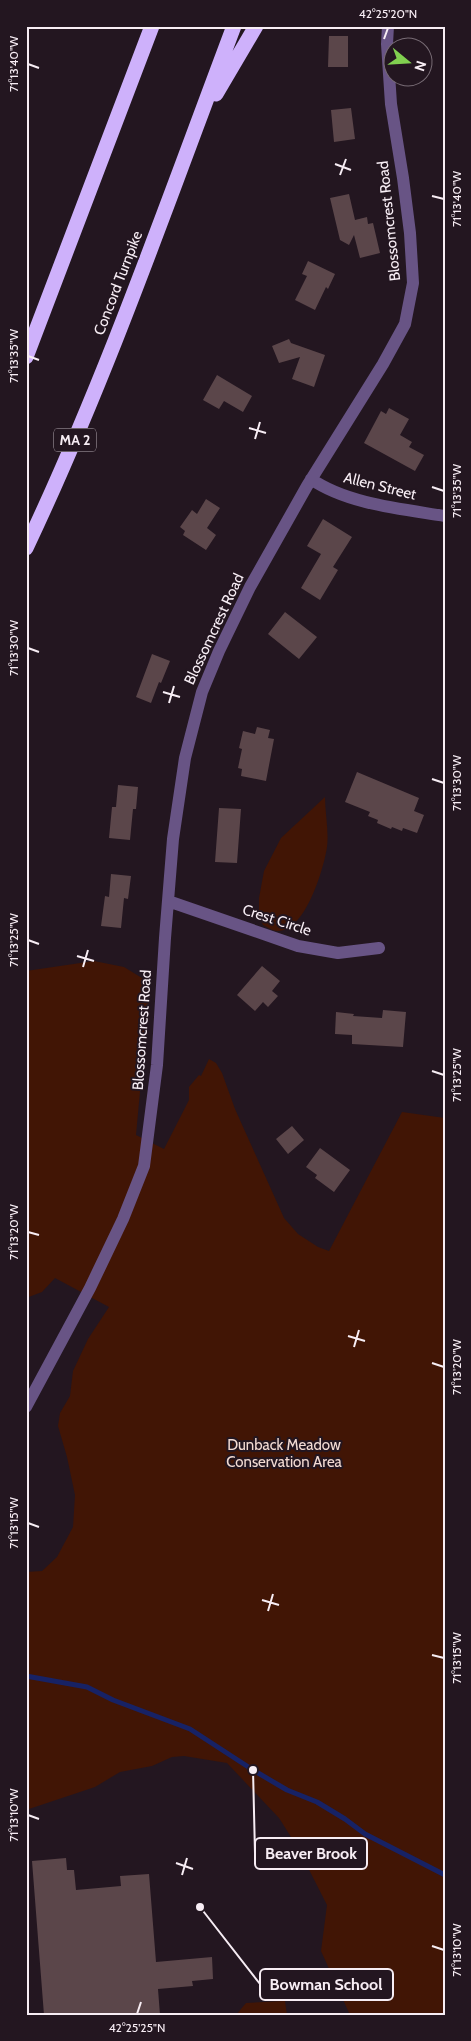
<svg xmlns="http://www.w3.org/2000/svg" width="471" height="2041" font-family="Cabin,sans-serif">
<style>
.green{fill:#411505}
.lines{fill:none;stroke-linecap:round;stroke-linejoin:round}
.stream{stroke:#172265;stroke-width:5}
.building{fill:#5b464a}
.minor{stroke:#685485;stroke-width:12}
.highway{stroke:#ceb1fb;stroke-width:15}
.ticks{fill:none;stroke:#f7edf4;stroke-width:2}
.labels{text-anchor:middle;stroke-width:4;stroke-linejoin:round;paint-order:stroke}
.shield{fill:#231620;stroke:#b7acb4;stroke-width:1}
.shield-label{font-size:14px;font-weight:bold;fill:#f7edf4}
.street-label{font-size:15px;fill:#f7edf4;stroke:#231620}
.park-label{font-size:15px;fill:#f3dbd3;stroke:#231620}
.leader{fill:none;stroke:#f7edf4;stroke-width:2}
.callout-dot{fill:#f7edf4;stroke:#231620;stroke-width:2}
.callout{fill:#231620;stroke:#f7edf4;stroke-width:2}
.callout-label{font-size:16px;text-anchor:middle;font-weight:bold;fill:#f7edf4}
.neatline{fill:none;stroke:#f7edf4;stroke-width:2}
.ticks-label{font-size:12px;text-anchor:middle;fill:#f7edf4}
</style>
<rect width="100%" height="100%" fill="#231620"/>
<path class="green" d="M325,797C325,813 329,831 327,847C324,868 305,933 277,931C273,931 267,927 263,925L259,916V898L264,871L281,838Z
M94,961L124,967L150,983L136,1135L164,1149L189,1100V1087L199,1075L201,1076L209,1059L216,1063L222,1073L235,1109L284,1218L298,1234L318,1247L329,1251L402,1112L445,1118V2015H350L321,1951L327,1905L298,1848L279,1818L227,1763L184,1756L172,1757L152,1766L120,1772L95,1787L26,1810V1572L42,1571L57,1557L73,1527L75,1495L67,1457L58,1426L60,1413L70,1396L73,1371L88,1339L109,1307L55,1278L42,1292L26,1298V971Z
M285,2001L287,2015H236L246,2003Z"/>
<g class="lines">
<path class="stream" d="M26,1676L87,1687L113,1700L190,1729L253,1770L287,1790L317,1802L345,1819L365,1834L445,1875"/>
</g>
<path class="building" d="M329,36H348V67H328Z
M351,108L355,139L334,142L331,110Z
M349,194L355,220L367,217L368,224L373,223L380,253L360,258L354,235L349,245L340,240L330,198Z
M308,261L335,274L328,289L326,287L315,310L295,300L307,276L302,274Z
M289,339L291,343L325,355L314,387L292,379L300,357L279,363L272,346Z
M217,375L252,396L243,412L224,401L219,409L203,400Z
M389,408L409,419L400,435L412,442L409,447L424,455L415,471L364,443L381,411L386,414Z
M206,499L220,508L207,528L216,535L206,550L183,535L185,531L180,527L192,510L197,514Z
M323,519L352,537L333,567L338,570L320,600L301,588L321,554L307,546Z
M285,612L317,637L299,659L268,634Z
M152,654L170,661L161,683L159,682L151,703L136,697Z
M257,727L270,730L268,738L274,739L266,781L241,776L242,769L238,768L242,749L239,748L243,731L255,734Z
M357,772L419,798L414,811L424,815L417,833L403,828L402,831L392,827L391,829L377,823L378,820L368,816L370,812L345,802Z
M118,785L138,787L136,809H133L130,840L109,838L112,807H116Z
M219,808L241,809L237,863L215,862Z
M111,874L131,876L128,899L124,898L121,928L101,926L105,896L109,897Z
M262,966L280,981L272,991L278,996L268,1007L263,1002L255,1011L237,995Z
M383,1010L406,1012L403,1047L352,1044V1035L335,1034L336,1012L354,1014L353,1016L382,1018Z
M292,1126L304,1140L288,1154L276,1139Z
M320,1148L350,1170L334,1192L315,1178L317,1175L306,1167Z
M66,1858L67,1870H74L76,1890L121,1886L120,1876L149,1874L156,1962L212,1957L213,1979L192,1981L193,1986L158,1989L160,2015H44L32,1861Z"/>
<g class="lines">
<path class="minor" d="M311,479C347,504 402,509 445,516
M168,901L298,946L338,953L379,948
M26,1407L90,1288L123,1219L144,1166L157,1065L165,938L173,839L185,758L202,692L219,651L250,587L307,486L383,364L405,324L413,283L410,233L403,178L391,104L387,44L388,26"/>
<path class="highway" d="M216,94L256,26
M26,357L152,26
M26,548C106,379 168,201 234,26"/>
</g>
<path class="ticks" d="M384,39L388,28M28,64L39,68M335,164L351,170M340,175L346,159M432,196L444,199M28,356L39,360M249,428L266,433M255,439L260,422M432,487L444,491M28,648L39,652M163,692L180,697M169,703L174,686M432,779L444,783M28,940L39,944M77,956L94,961M83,967L88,950M432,1071L444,1075M28,1232L39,1235M348,1336L365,1341M354,1347L359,1330M432,1363L444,1367M28,1523L39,1527M262,1600L279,1605M268,1611L273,1594M432,1655L444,1658M28,1815L39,1819M176,1863L193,1869M182,1875L187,1858M432,1946L444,1950M137,2014L141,2002"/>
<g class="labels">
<rect class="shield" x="54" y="428.5" width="42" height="23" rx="4"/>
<g class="shield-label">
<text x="75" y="445">MA 2</text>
</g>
<g class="street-label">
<text transform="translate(389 221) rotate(-96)" y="5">Blossomcrest Road</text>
<text transform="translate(118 283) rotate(-69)" y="5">Concord Turnpike</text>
<text transform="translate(380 486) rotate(14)" y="5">Allen Street</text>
<text transform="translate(214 629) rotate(-65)" y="5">Blossomcrest Road</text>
<text transform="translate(277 920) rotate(18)" y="5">Crest Circle</text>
<text transform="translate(142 1030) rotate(-86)" y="5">Blossomcrest Road</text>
</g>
<g class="park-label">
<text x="284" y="1450">Dunback Meadow<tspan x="284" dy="17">Conservation Area</tspan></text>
</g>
</g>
<path class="leader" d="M253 1770L255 1853M200 1907L260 1984"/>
<g class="callout-dot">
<circle cx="253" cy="1770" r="5"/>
<circle cx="200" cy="1907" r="5"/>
</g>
<g class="callout">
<rect x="255" y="1838" width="112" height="31" rx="5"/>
<rect x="260" y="1969" width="133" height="31" rx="5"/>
</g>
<g class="callout-label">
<text x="311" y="1859">Beaver Brook</text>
<text x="326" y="1990">Bowman School</text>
</g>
<rect width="471" height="2041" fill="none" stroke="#231620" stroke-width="55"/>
<g transform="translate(408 62) rotate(108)"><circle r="24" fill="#231620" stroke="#786c75"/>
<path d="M0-4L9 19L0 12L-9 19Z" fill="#81d050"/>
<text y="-8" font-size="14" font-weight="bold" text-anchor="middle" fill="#f7edf4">N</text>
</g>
<rect x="28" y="28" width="416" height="1986" class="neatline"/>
<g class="ticks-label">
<text x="388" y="18">42°25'20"N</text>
<text transform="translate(14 64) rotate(-90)" y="4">71°13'40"W</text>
<text transform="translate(457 199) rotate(-90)" y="4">71°13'40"W</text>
<text transform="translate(14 356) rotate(-90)" y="4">71°13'35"W</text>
<text transform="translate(457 491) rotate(-90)" y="4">71°13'35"W</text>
<text transform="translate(14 648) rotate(-90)" y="4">71°13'30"W</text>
<text transform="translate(457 783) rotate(-90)" y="4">71°13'30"W</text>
<text transform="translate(14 940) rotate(-90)" y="4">71°13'25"W</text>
<text transform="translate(457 1075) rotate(-90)" y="4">71°13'25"W</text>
<text transform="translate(14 1232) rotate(-90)" y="4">71°13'20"W</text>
<text transform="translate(457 1367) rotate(-90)" y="4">71°13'20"W</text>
<text transform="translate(14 1523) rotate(-90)" y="4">71°13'15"W</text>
<text transform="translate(457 1658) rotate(-90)" y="4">71°13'15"W</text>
<text transform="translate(14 1815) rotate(-90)" y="4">71°13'10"W</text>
<text transform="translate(457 1950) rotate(-90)" y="4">71°13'10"W</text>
<text x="137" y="2032">42°25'25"N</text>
</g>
</svg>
